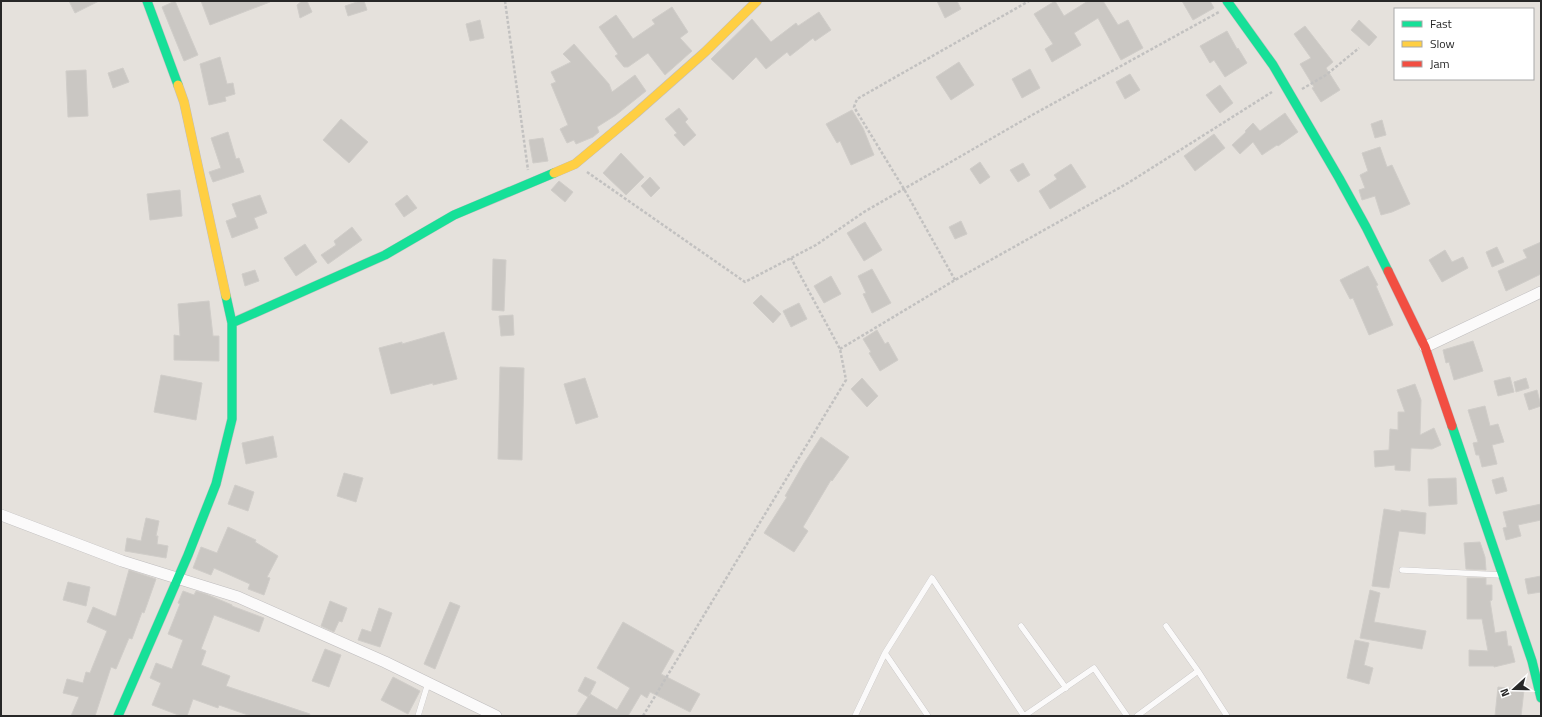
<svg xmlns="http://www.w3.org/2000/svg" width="1542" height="717" font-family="'Titillium Web',sans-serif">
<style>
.building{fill:#cac7c3;stroke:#d0cdc9}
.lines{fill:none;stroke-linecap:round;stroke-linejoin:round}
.lane-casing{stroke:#bfbdbe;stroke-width:6}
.street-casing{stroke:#bfbdbe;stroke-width:12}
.fast-casing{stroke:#bfbdbe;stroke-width:10}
.slow-casing{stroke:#bfbdbe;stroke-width:10}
.jam-casing{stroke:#bfbdbe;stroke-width:10}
.path{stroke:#c2c1c0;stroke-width:2.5;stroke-dasharray:3 2;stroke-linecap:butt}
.lane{stroke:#fbfafa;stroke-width:5.5}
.street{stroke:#fbfafa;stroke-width:11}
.fast{stroke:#16e098;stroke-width:9}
.slow{stroke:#ffcf43;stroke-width:9}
.jam{stroke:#f24e42;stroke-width:9}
</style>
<rect width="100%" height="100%" fill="#e5e1dc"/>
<path class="building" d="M69,1H99L75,13Z
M175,1L198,55L184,61L162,7Z
M201,1H270V2L210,25Z
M302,1H307L312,12L300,18L297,5Z
M360,1H364L367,10L348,16L345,6Z
M937,1H957L961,9L945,18Z
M1055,1L1064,16L1088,1H1103L1118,25L1128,20L1143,48L1121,60L1098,18L1074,33L1081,45L1052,62L1045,49L1053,44L1034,14Z
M1182,1H1210L1214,8L1193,20Z
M672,7L688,32L680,38L692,51L665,75L648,53L628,67H624L615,56L618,54L599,27L616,15L633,39L655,24L652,20Z
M819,12L831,30L815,41L813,38L790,56L787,52L766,69L756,57L733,80L711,59L752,19L771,42L796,23L798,26Z
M480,20L484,38L470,41L466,24Z
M1359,20L1377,37L1369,46L1351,30Z
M1305,26L1333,62L1326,68L1340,90L1321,102L1312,88L1314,87L1300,64L1311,58L1294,34Z
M1227,31L1237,49L1238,48L1247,63L1225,77L1214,60L1210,63L1200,46Z
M574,44L609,84L612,92L635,75L646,91L616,115L597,127L599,132L593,137L576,144L574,140L567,143L560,129L568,125L551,84L556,82L551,72L571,62L563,54Z
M220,57L227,84L233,83L235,94L225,97L226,101L209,105L200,64Z
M959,62L974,85L951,100L936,77Z
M123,68L129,82L113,88L108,73Z
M1030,69L1040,88L1022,98L1012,79Z
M86,70L88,116L68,117L66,71Z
M1130,74L1140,90L1125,99L1116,82Z
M1220,85L1233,103L1220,113L1206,95Z
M679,108L688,119L685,122L696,135L684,146L674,135L677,133L665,119Z
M852,110L863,128L874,155L851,165L840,141L837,143L826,124Z
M1285,113L1298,132L1278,146L1277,145L1262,155L1253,142L1240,154L1232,145L1246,132L1245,131L1253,123L1260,131Z
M341,119L368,142L349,163L323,140Z
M1382,120L1386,135L1375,138L1371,124Z
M228,132L236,159L239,158L244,172L213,182L209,172L221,168L211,138Z
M1214,134L1225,148L1195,171L1184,156Z
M543,138L548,161L533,163L529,140Z
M1380,147L1387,167L1392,165L1410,204L1392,212L1381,215L1375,196L1362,200L1359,190L1365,188L1360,175L1368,171L1362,153Z
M621,153L644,177L626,195L603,173Z
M980,162L990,177L980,184L970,169Z
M1023,163L1030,175L1018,182L1010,170Z
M1071,164L1086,187L1050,209L1039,191L1057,179L1054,175Z
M650,177L660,188L651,197L641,186Z
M559,181L573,192L565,202L551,190Z
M180,190L182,216L150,220L147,194Z
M260,195L267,213L254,218L258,228L232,238L226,221L237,217L232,204Z
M407,195L417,208L404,217L395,204Z
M961,221L967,234L955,239L949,227Z
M865,222L882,250L864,261L847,233Z
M352,227L362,240L328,264L321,255L336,245L334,241Z
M1541,242V274L1506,291L1498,271L1527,258L1523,250Z
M305,244L317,262L296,276L284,258Z
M1497,247L1504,262L1492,267L1486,252Z
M1445,250L1452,262L1463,257L1468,268L1442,282L1429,260Z
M493,259L506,260L504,311L492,310Z
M1368,266L1378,285L1376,286L1393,325L1369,335L1353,298L1350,299L1340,280Z
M872,269L891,303L872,313L863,294L866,293L858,276Z
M255,270L259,281L245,286L242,274Z
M831,276L841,294L824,303L814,286Z
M761,295L781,314L773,323L753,303Z
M209,301L213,336H219V361L174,360V335L180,336L178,304Z
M799,303L807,319L791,327L783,311Z
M513,315L514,335L501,336L499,316Z
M877,330L885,344L888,342L898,360L880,371L869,353L871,352L863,339Z
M444,332L457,379L433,385V383L391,394L379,348L402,342V344Z
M1473,341L1483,371L1454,380L1449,362L1446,363L1443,350Z
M500,367L524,368L522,460L498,459Z
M161,375L202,383L196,420L154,412Z
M1510,377L1514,392L1498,396L1494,381Z
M585,378L598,417L576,424L564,384Z
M862,378L878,396L867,407L851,389Z
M1526,378L1529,388L1516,392L1514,382Z
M1415,384L1421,400L1420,435L1434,428L1441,445L1432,449L1411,448L1410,471L1395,470V465L1375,467L1374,451L1389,450L1390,429L1398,430V412H1405L1397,390Z
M1537,390L1541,406L1529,410L1524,394Z
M1485,406L1490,426L1498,424L1504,442L1492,445L1497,464L1482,467L1479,455H1476L1473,443L1478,442L1468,410Z
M273,436L277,457L246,464L242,443Z
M821,437L849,457L832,481L831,480L803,527L808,531L794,552L764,533L787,497L785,496L804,463Z
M344,473L363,478L356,502L337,496Z
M1503,477L1507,491L1496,494L1492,480Z
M1456,478L1457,504L1429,506L1428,479Z
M235,485L254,492L248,511L228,504Z
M1541,504V520L1518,525L1521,536L1506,540L1503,528L1507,527L1503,512Z
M1384,509L1401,512V510L1426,513L1425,534L1399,531L1389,588L1372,586Z
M146,518L159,521L156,536H158L157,544L168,546L166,558L125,551L127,538L141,541Z
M228,527L256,540L255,542L278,556L267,577L270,578L264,595L248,589L250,584L214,568L211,575L193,568L201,547L217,553Z
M1480,542L1485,557L1486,570L1466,569L1464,543Z
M129,570L156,579L144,613L142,612L132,639L129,638L116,669L111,667L95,716H71L79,697L63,693L67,679L83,683L86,672L90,673L107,631L87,622L93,607L114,616H116Z
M1541,576V592L1528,594L1525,579Z
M1467,578H1486V585H1492V600L1490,601L1495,633L1506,631L1508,646H1511L1515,662L1494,667V666H1469V650L1488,651L1482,619H1467Z
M68,582L90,587L86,606L63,600Z
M1370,590L1380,593L1374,622L1426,631L1422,649L1360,638Z
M183,591L194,595L196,591L206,594L232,605V606L264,618L259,632L214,615L201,649L206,651L201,665L230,676L226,686L310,714L309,716H251L219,705L218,708L193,699L187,716H181L152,705L161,683L150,678L156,663L172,669L183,640L168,634L180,604L178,603Z
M330,601L347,608L342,622L339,621L334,632L321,626Z
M450,602L460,606L435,669L424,664Z
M379,608L392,613L380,647L358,640L362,629L371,632Z
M623,622L674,651L661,674L700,694L690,712L650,692L647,698L641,694L628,716H576L588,697L578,691L585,677L596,682L589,696L590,694L617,710L630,688L597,668Z
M1355,640L1369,643L1364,665L1373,668L1369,684L1347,678Z
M325,649L341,655L329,687L312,681Z
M393,677L420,691L408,714L381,700Z
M1498,687L1524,690L1521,716H1495Z"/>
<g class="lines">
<g class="lane-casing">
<path id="lane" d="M1402,570L1501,575
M1021,626L1066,688
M885,653L932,578L1024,716
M1198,671L1227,716
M418,716L428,683
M855,716L885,653L928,716
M1024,716L1094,668L1127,716
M1137,716L1198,671L1166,626"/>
</g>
<g class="street-casing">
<path id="street" d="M1425,347L1541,292
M1,515L122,561L238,597L385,662L496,716"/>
</g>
<g class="fast-casing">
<path id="fast" d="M147,1L178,85
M1227,1L1273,65L1339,178L1366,227L1388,271
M232,323L385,255L454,215L554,173
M1452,426L1532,661L1541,698
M118,716L188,555L216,484L232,419V323L226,296"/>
</g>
<g class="slow-casing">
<path id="slow" d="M178,85L184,102L226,296
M554,173L575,164L635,114L705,52L757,1"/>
</g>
<g class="jam-casing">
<path id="jam" d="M1388,271L1425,347L1452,426"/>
</g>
<path class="path" d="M505,1L528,170
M1302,89L1326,75L1359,48
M587,172L745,282L816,245L864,212L1034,114L1219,12
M955,280L904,189L854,107L857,99L1029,1
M840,349L955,280L1128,183L1272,92
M643,716L846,380L840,349L791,258"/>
<use href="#lane" class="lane"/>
<use href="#street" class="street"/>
<use href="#fast" class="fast"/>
<use href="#slow" class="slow"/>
<use href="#jam" class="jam"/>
</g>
<rect width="1542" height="717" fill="none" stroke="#272727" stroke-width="4"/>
<rect x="1394" y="8" width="140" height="72" fill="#ffffff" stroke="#a9a9a9"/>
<rect x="1402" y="21" width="20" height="6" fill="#16e098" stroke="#a9a9a9"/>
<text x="1430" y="28" font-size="12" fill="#272727">Fast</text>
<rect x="1402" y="41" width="20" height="6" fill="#ffcf43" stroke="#a9a9a9"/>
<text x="1430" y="48" font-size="12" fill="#272727">Slow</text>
<rect x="1402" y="61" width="20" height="6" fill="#f24e42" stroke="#a9a9a9"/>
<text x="1430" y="68" font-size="12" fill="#272727">Jam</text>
<g transform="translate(1514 689) rotate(249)" stroke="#ffffff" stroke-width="3" paint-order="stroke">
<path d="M0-3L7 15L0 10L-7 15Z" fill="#272727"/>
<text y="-6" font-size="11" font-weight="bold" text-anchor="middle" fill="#272727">N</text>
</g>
</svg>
